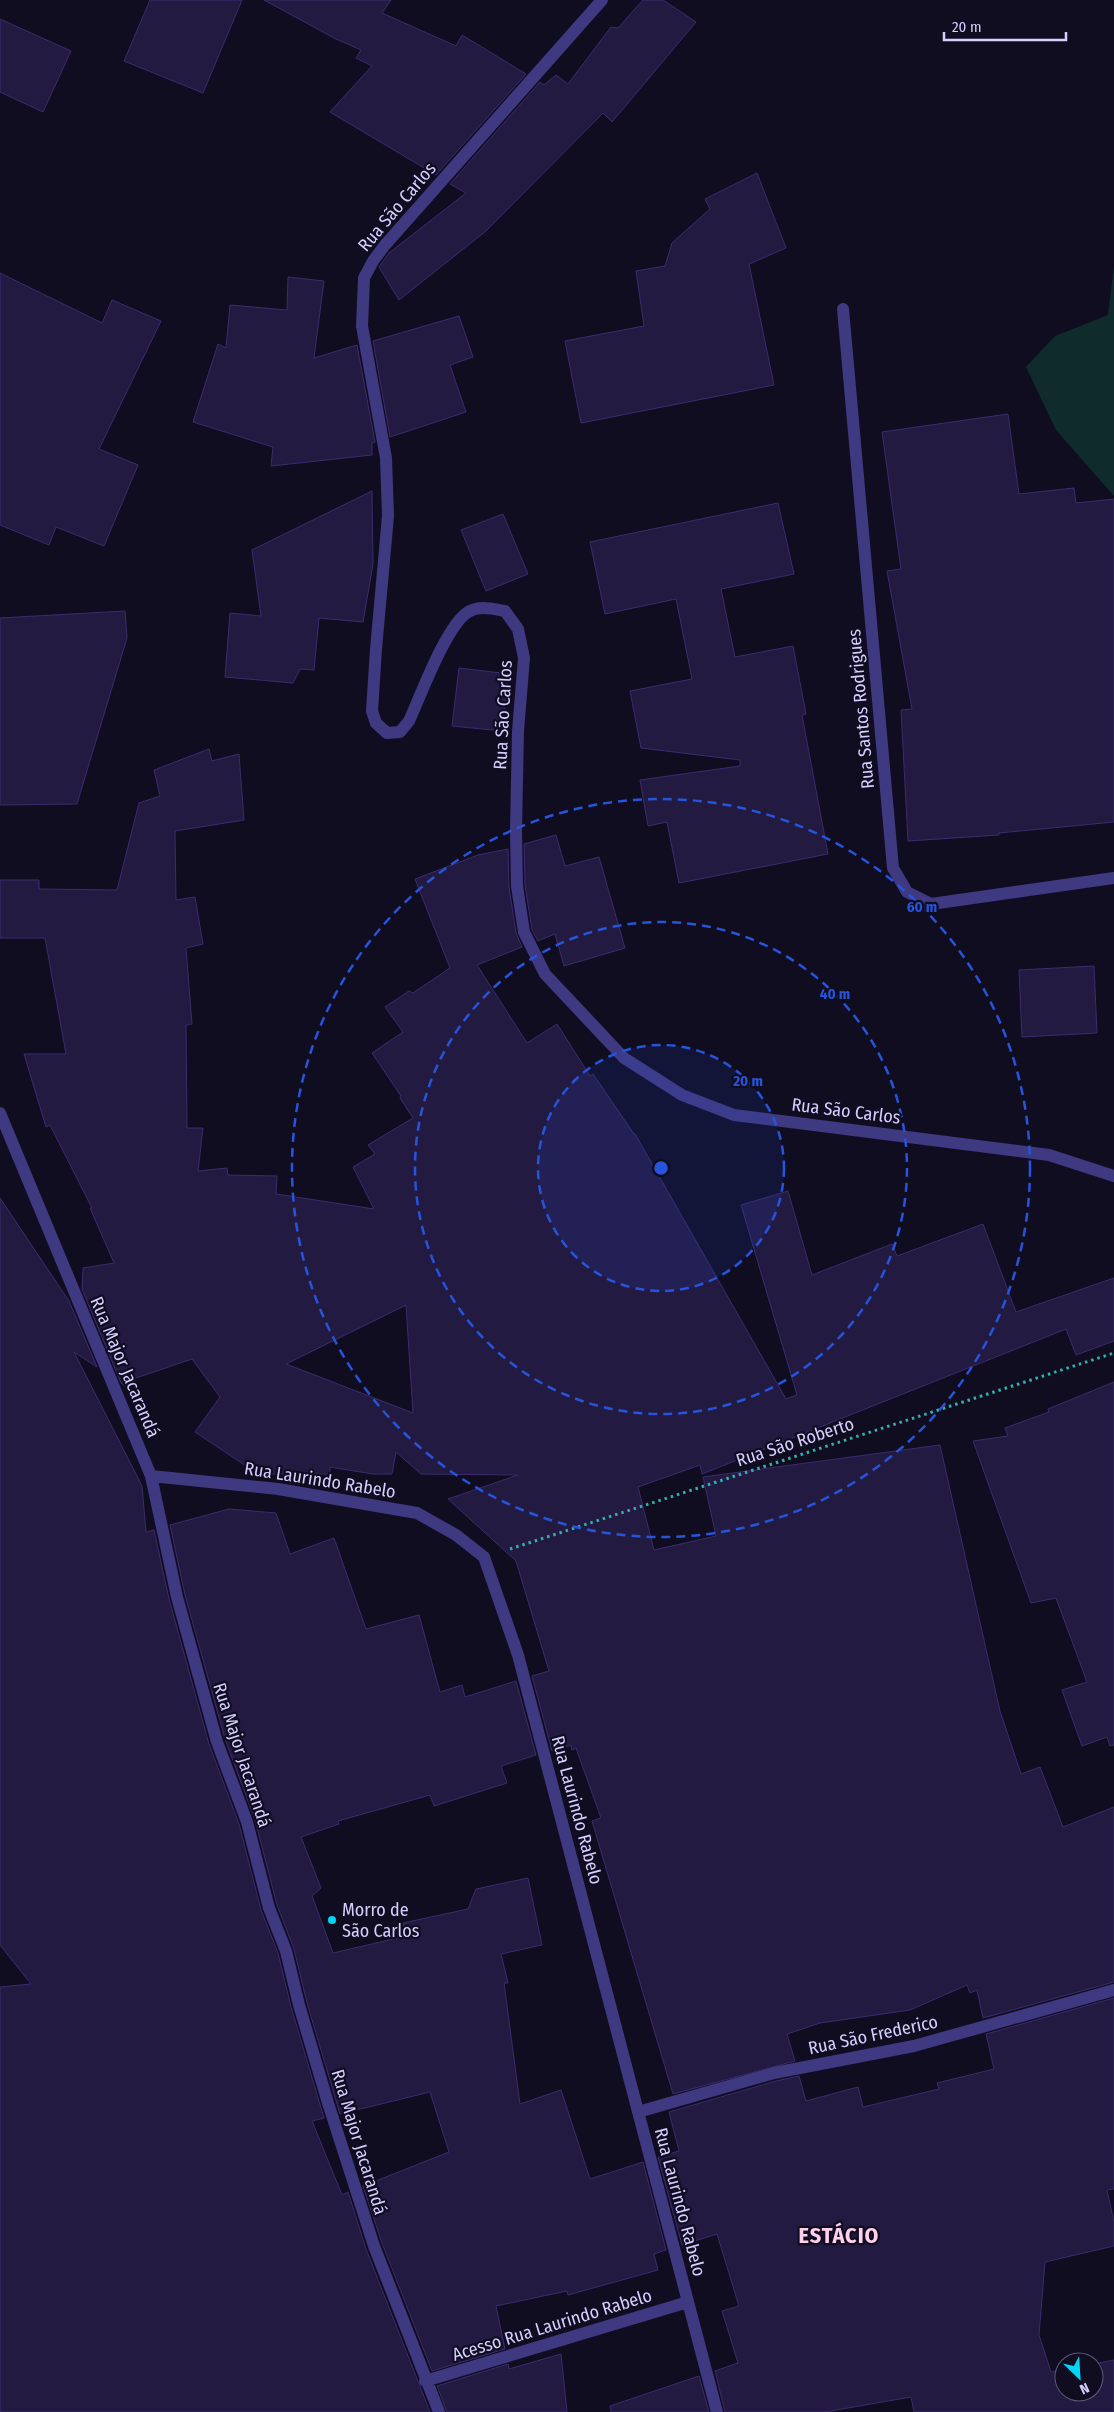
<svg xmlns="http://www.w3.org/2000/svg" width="1114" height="2412" font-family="'Fira Sans Condensed',sans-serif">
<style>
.green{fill:#102b2b}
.building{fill:#231a42;stroke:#3b2c6e;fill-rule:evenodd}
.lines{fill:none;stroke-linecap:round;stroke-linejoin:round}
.path{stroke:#2fb2ae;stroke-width:3;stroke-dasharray:2.5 4;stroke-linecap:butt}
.minor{stroke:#3e3980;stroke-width:12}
.ring{fill:none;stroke:#2654da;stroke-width:2.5;stroke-dasharray:9 6}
.poi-dot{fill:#02d6f7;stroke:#110d21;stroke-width:2}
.labels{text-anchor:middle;stroke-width:4.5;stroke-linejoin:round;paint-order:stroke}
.street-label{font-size:18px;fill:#d5ceff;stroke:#110d21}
.poi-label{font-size:18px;fill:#d5ceff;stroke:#110d21;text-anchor:start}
.district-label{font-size:22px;font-weight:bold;letter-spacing:1px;fill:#ffd0ec;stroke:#110d21}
.centre{fill:#2654da;stroke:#110d21;stroke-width:2.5}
.ring-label{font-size:15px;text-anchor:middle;font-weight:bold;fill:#2654da;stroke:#110d21;stroke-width:4.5;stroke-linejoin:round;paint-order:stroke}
</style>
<rect width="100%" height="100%" fill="#110d21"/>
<path class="green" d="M1114,266V496L1056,430L1026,367L1055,336L1108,315Z"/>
<path class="building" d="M150,0H242L203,93L124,61Z
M264,0H391L382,13L456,46L462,35L526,74L436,175L330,112L372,66L356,58L361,50L334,38Z
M643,0H663L696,22L612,122L603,113L486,231L399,300L379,267L389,253L466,193L450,184L540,82L544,85L556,75L568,84L611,27L618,28Z
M0,19L71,51L43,112L0,92Z
M757,173L786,248L749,264L774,385L581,423L565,341L644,326L636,271L665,266L672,243L710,209L705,199Z
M0,273L102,323L112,300L161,321L99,449L138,465L104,546L56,527L49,545L0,525Z
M288,277L324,281L314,358L357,345L375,442L372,443V455L271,466L273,447L193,422L218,344L226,348L230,305L287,310Z
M459,316L473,357L450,365L466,412L390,437L373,341Z
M1008,414L1019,494L1074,488L1076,503L1114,499V822L999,833V835L908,841L901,710L912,709L887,571L901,569L882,432Z
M372,491L373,564L363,622L319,618L314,670L300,669L293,683L225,677L230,613L261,616L252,550Z
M778,503L794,574L721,589L735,657L793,646L806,714L802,715L828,854L679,883L667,822L648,826L640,780L740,766V760L641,748L630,691L692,679L676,599L605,614L590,542Z
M503,514L528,574L486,591L461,530Z
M125,611L127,638L77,804L0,805V618Z
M459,668L509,674L502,731L452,726Z
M209,749L212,761L239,754L244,820L175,831L176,900L195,897L203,944L186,948L192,1024L186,1025L187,1128H203L198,1171L227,1168L228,1175L277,1176L276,1194L374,1209L353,1167L375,1154L368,1145L413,1118L400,1098L401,1096L372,1053L403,1032L385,1007L409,991L413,993L450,968L415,879L478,855L508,849L509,887L516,933L522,947L477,965L527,1043L557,1024L590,1076L593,1074L634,1134H635L786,1399L797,1395L741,1205L788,1191L812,1275L892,1244L897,1256L983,1224L1016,1312L1114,1278V1341L1076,1355L1066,1329L702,1474L700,1465L638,1487L654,1550L716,1536L703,1477L940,1445L1000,1711L1021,1774L1040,1767L1063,1827L1114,1807V1982L983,2018L977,1990L970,1993L967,1985L910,2010L820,2023L787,2034L795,2061L673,2094L592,1821L601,1818L576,1748L572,1750L571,1745L552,1751L532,1676L549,1671L516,1561L448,1499L518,1475L421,1474L396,1452L392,1474H373L330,1467V1474H258L195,1432L220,1397L192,1359L124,1382L126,1387L121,1383L82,1289L83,1268L114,1263L90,1208H92L54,1133L50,1125L46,1127L24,1054H66L45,938H0V880H39V889L117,890L139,803L160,796L154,770ZM406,1305L413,1413L286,1364Z
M556,835L565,866L599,857L625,948L564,966L555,934L538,941L532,930L525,885L524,844Z
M1094,966L1097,1033L1022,1037L1019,970Z
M0,1198L69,1301L97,1367L74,1352L142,1486L146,1532L154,1530L169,1599L209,1744L239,1824L261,1910L278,1953L291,2007L324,2118L312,2121L342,2195L348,2192L366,2249L430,2412H0V1987L31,1984L0,1945Z
M1114,1382V1745L1110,1746L1107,1737L1082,1746L1062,1690L1087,1682L1056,1598L1031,1603L973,1441L1008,1436L1005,1428L1049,1412L1048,1409Z
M229,1509L276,1513L290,1554L334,1538L366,1629L419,1615L440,1692L462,1685L465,1697L516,1681L536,1755L501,1766L507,1783L434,1806L430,1795L338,1821L339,1824L301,1837L321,1888L312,1896L333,1953L406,1936L403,1923L468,1909L476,1889L528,1878L542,1945L501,1954L508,1983H504L520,2104L561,2090L590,2179L643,2162L666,2250L654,2254L658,2270L568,2295L567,2291L496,2306L505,2349L432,2371L382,2243L363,2186L449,2152L430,2092L340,2114L307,2003L294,1949L277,1905L255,1820L225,1739L185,1595L170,1525Z
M1114,1998V2189L1107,2190L1114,2222V2246L1045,2262L1039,2335L1051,2372L1064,2369V2392H1094V2364L1114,2360V2412H914L911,2397L825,2412H725L715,2371L738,2363L722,2311L739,2306L717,2234L682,2245L658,2157L679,2151L669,2112L776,2081L799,2076L806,2101L858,2087L863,2107L939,2089L937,2083L994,2069L986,2034Z
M561,2354L567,2412H447L437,2386L508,2364L509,2369Z
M699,2376L709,2412H611L610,2406Z"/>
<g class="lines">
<path class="path" d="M510,1549L1114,1353"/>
<path class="minor" d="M602,0L385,245L373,261L364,278L362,326L386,458L388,516L376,649L372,711L376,723L387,733L400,732L409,721C421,695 446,626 468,612C480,605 493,609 505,611L518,629L524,658L518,731L516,831L517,886L524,932L545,974L624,1058L682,1095L734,1115L1049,1155L1114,1176
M843,309L893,868L907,892L931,904L1114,878
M0,1113L151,1476L177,1597L217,1742L247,1822L269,1908L286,1951L299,2005L328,2103L374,2246L439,2412
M151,1476L278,1489L417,1513L456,1535L484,1557L518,1655L717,2412
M638,2112L774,2073L914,2046L1114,1990
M425,2381L688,2302"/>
</g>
<circle cx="661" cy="1168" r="123" fill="#2654da" fill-opacity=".12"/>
<g class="ring">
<circle cx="661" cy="1168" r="123"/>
<circle cx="661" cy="1168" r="246"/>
<circle cx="661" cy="1168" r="369"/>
</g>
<circle class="poi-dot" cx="332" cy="1920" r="5"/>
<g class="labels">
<g class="street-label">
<text transform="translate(397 207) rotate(-50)" y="6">Rua São Carlos</text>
<text transform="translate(861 709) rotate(-95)" y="6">Rua Santos Rodrigues</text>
<text transform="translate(503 715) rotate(-87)" y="6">Rua São Carlos</text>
<text transform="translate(846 1111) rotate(7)" y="6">Rua São Carlos</text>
<text transform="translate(125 1367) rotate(67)" y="6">Rua Major Jacarandá</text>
<text transform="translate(795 1442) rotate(-18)" y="6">Rua São Roberto</text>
<text transform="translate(320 1480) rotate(9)" y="6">Rua Laurindo Rabelo</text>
<text transform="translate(242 1755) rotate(72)" y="6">Rua Major Jacarandá</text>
<text transform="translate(577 1810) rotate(75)" y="6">Rua Laurindo Rabelo</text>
<text transform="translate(873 2035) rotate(-12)" y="6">Rua São Frederico</text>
<text transform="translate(359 2142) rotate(73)" y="6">Rua Major Jacarandá</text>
<text transform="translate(680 2202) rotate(75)" y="6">Rua Laurindo Rabelo</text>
<text transform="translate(552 2325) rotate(-17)" y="6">Acesso Rua Laurindo Rabelo</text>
</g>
<g class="poi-label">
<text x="342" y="1916">Morro de<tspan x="342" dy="21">São Carlos</tspan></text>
</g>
<g class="district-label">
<text x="839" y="2243">ESTÁCIO</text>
</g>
</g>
<circle cx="661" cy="1168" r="8" class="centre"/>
<g class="ring-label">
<text x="922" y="912">60 m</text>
<text x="835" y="999">40 m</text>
<text x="748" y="1086">20 m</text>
</g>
<g transform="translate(1079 2377) rotate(155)"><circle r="24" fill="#110d21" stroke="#5f5a7a"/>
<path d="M0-4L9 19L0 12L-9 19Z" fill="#02d6f7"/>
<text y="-8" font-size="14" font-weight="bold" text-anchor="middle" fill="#d5ceff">N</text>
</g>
<path d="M944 32v8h122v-8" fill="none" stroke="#d5ceff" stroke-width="2.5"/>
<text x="952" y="32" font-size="15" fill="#d5ceff" stroke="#110d21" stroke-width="4" paint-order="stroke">20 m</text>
</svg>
